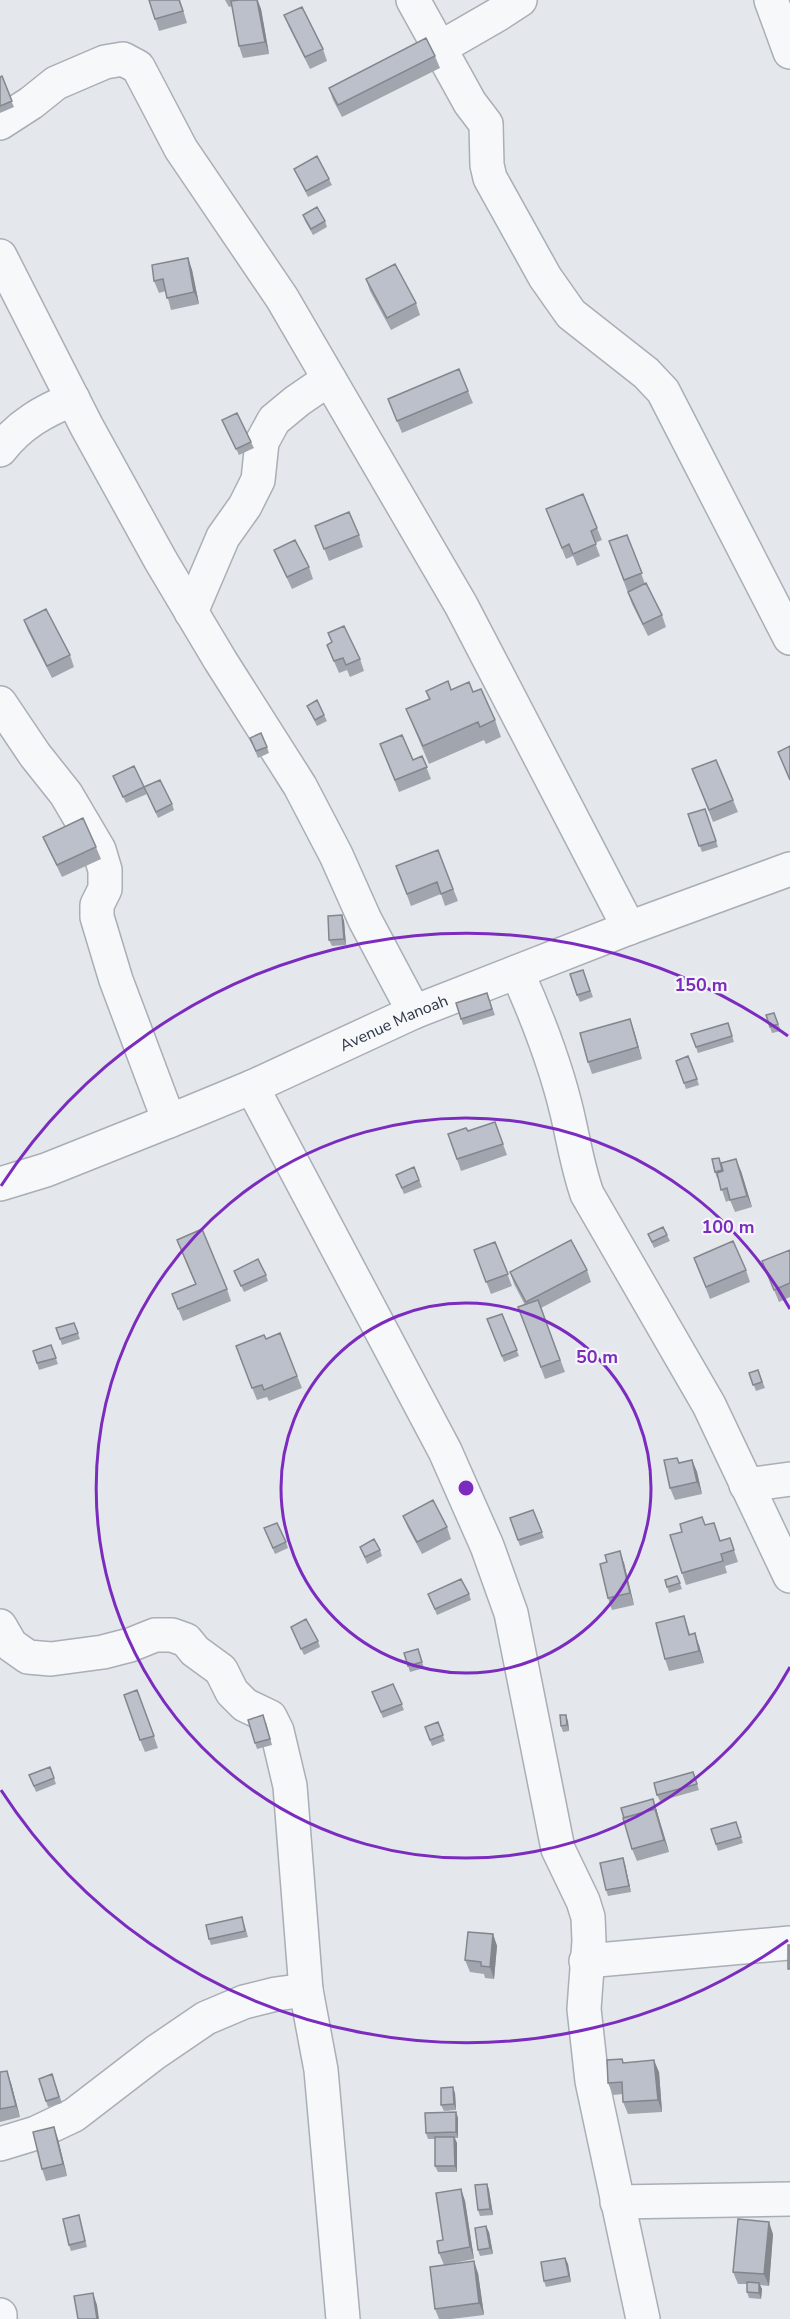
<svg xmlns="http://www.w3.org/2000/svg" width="790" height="2319" font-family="'Nunito Sans',sans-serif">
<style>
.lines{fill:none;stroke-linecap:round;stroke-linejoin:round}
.minor-casing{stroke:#a9aeb7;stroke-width:36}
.minor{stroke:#f7f8fa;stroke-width:33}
.wall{fill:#a1a5ae}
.shaded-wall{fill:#83868d}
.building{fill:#bbc0ca;stroke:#83868d;stroke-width:1.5}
.ring{fill:none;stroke:#7b2cbf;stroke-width:3}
.labels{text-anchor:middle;stroke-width:4.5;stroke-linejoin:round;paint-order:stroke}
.street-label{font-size:16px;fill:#2b3445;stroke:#f4f6f9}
.centre{fill:#7b2cbf;stroke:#f4f6f9;stroke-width:3}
.ring-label{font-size:18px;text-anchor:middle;font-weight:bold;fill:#7b2cbf;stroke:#f4f6f9;stroke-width:4.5;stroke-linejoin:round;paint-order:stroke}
</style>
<rect width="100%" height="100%" fill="#e4e7ec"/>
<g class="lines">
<g class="minor-casing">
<g id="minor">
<path d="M413,0L470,103L486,124L487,165L490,178L545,277L571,314L646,373L663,391L790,638"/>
<path d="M771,0L790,52"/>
<path d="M438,49L497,15L520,0"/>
<path d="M0,123L31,103L56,83L105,62L123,59L138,67L181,149L282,298L461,605L629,928"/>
<path d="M0,256L87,427L161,561L220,660L300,786L336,855L365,920L414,1012"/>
<path d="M0,450C20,424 44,411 73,399"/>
<path d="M191,612L223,537L245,506L258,480L262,442L274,420L297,401L329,379"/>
<path d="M0,703L35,755L66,794L99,850L105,870V889L97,905V917L116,980L169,1121"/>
<path d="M517,972C539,1021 559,1073 570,1126C575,1149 579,1171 587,1194L709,1405L790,1576"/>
<path d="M252,1087L445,1451L487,1546L511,1613L558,1849L583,1901L588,1917L589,1941L584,2009L592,2081L643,2319"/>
<path id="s1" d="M0,1184L46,1170L189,1113L252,1087L414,1012L629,928L790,869"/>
<path d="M746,1485L790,1479"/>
<path d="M0,1626L11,1645L28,1657L51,1659L103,1652L130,1645L155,1635H172L186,1640L195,1651L221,1670L232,1692L245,1705L270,1717L277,1731L290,1786L306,1990L321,2070L343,2319"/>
<path d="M586,1961L790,1943"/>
<path d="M0,2144L36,2133L74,2115L156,2052L206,2018L244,2002L276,1994L306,1990"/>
<path d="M617,2202L790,2199"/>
<path d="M0,2315V2319"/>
</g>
</g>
<use href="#minor" class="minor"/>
</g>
<path class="wall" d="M149,0H180L187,23L159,31Z
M225,0H258L261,9L269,54L243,58L239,46L232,6L229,7Z
M284,15L323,49L327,61L310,69L289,27Z
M435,56L440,68L342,117L333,100L329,88Z
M0,77L14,107L0,113Z
M294,169L329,179L332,185L308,197Z
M303,215L325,221L327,227L313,235L305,221Z
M188,258L192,270L199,304L171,310L166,291L159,293L154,281Z
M366,279L416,303L420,315L391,330L370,291Z
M468,391L473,403L402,433L388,399Z
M222,420L251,442L254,448L239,455Z
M546,509L597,528L602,540L595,543L600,556L577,566L573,556L566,559Z
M315,526L359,535L363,547L329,561Z
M627,535L645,584L662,615L666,627L648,636L632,604L609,541Z
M274,550L309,567L313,579L292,589L279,562Z
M24,620L70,655L74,667L52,678L28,631Z
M328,633L360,659L364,671L350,677L347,670L339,673L327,645L332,643Z
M451,690L473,692L495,720L501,737L486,744L484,740L429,764L413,726L406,709L429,700L426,691Z
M307,706L324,715L327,721L317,726Z
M250,738L267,747L269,753L258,758Z
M380,744L413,760L422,756L431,779L399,792Z
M692,769L733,800L738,812L713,822Z
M113,776L144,787L147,794L126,803Z
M144,787L172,804L174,810L158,818Z
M705,809L718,847L702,852L688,814Z
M43,837L96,847L101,859L62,877L48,848Z
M438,850L458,901L445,906L441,894L411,906L396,866Z
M342,915L344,921L346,945L332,946L329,940Z
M583,970L593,997L580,1002L577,995Z
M487,993L495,1015L463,1025L456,1003Z
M774,1013L781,1031L772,1033L766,1015Z
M728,1023L734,1042L698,1053L691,1034Z
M634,1031L642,1059L592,1074L588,1062Z
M676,1061L697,1079L699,1085L686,1089Z
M495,1122L507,1155L461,1171L448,1134L468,1131Z
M719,1158L721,1164L741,1171L752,1207L735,1212L730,1200L726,1202L718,1178H717L715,1172Z
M414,1167L422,1187L404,1194L396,1175Z
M648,1234L667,1235L670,1241L654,1248Z
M177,1240L227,1289L231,1301L183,1321L172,1294L195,1284Z
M495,1242L512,1286L491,1294L474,1250Z
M790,1250V1297L779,1302L762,1261Z
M694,1258L746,1270L750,1282L710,1299Z
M587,1270L591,1282L541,1308L565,1372L545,1379L518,1307L525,1305L514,1284L510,1272Z
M234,1271L266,1275L268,1281L244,1292Z
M502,1314L519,1356L504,1362L487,1319Z
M74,1323L80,1339L62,1345L56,1328Z
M280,1333L302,1388L269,1401L267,1397L257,1400L240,1358L266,1339Z
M51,1345L58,1364L39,1370L33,1351Z
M758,1370L765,1388L756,1391L749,1373Z
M692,1460L697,1472L702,1494L675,1500L670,1488L679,1463Z
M533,1510L544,1538L520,1546L510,1518Z
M403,1516L447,1527L451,1539L422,1554L408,1528Z
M705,1525L721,1541L734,1550L738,1562L725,1566L727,1573L686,1585L682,1573Z
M264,1528L286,1542L288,1548L275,1554Z
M360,1547L380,1550L382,1556L367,1564Z
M624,1563L634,1605L612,1610L608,1598Z
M677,1576L682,1589L669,1593L665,1580Z
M428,1594H469L471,1600L437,1615Z
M684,1616L690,1634L699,1645L704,1663L669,1671L665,1659Z
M291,1627L318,1641L320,1647L304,1655Z
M418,1649L424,1668L410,1672L404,1653Z
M393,1684L404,1710L383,1718L372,1692Z
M137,1690L158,1748L145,1752L140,1740Z
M568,1721L569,1731L563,1732L561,1726Z
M266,1722L272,1745L257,1749L255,1743Z
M438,1722L445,1741L432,1746L425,1727Z
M50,1767L56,1784L36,1792L29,1775Z
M693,1772L699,1790L660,1801L657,1795Z
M655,1805L669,1852L637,1861L632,1849Z
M736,1822L743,1843L718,1851L711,1829Z
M623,1858L631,1892L608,1896L606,1890Z
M244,1923L248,1937L211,1945L209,1939Z
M493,1934L497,1946L494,1979L485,1978L484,1974L470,1972L465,1960Z
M623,2063L659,2072L662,2112L628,2114L623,2102V2094L613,2095L608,2083Z
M0,2072L11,2083L20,2117L0,2122Z
M52,2074L62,2103L48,2107L46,2101Z
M455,2093L456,2110L444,2111L441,2105Z
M456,2112L458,2118V2138H455L457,2143V2172H438L435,2166V2139H428L426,2133Z
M58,2139L67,2176L46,2181L42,2169Z
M487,2184L489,2190L493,2215L480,2216L478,2210Z
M461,2189L465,2201L474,2259L444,2265L439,2253Z
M79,2215L87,2247L71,2251L69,2245Z
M489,2232L493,2254L480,2256L478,2250Z
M773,2234L769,2286L760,2285L762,2289L761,2299L749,2298L747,2292V2284H738L733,2272Z
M565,2258L568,2264L571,2282L546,2287L544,2281Z
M478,2273L484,2315L451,2319H439L435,2309Z"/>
<path class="shaded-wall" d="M257,0L261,9L269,54L265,42Z
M188,258L192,270L199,304L194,292Z
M342,915L344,921L346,945L344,939Z
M630,1019L634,1031L642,1059L638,1047Z
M736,1159L741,1171L752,1207L747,1196Z
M692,1460L697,1472L702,1494L697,1482Z
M620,1551L624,1563L634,1605L630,1593Z
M695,1633L699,1645L704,1663L699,1651Z
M566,1715L568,1721L569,1731L567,1725Z
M653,1799L655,1805L669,1852L664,1840Z
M623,1858L625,1864L631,1892L629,1886Z
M493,1934L497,1946L494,1979L490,1967Z
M654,2060L659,2072L662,2112L658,2100Z
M7,2071L11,2083L20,2117L16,2106Z
M453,2087L455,2093L456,2110L454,2104Z
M456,2112L458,2118V2138L456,2132Z
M54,2127L58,2139L67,2176L63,2164Z
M454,2137L457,2143V2172L455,2166Z
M487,2184L489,2190L493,2215L490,2209Z
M461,2189L465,2201L474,2259L470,2247Z
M769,2222L773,2234L769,2286L764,2274Z
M486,2226L489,2232L493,2254L490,2248Z
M565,2258L568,2264L571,2282L569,2276Z
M474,2261L478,2273L484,2315L479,2303Z
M759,2283L762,2289L761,2299L759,2293Z
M93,2293L97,2305L99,2319H97Z"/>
<path class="building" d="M149,0H179L183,11L155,19Z
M239,0H257L265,42L239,46L231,1Z
M302,7L323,49L305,57L284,15Z
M426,38L435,56L338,105L329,88Z
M2,76L12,101L0,106V77Z
M317,156L329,179L306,191L294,169Z
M317,207L325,221L311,229L303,215Z
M188,258L194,292L167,298L163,279L154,281L152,265Z
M395,264L416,303L387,318L366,279Z
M459,369L468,391L397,421L388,399Z
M237,413L251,442L236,449L222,420Z
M583,494L597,528L591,531L596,544L573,554L569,544L562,548L546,509Z
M349,512L359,535L324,549L315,526Z
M627,535L642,573L624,580L609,541Z
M295,540L309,567L287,577L274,550Z
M646,583L662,615L643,624L628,592Z
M46,609L70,655L47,666L24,620Z
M344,626L360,659L346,665L343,658L334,661L327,645L332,642L328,633Z
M448,681L451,690L469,682L473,692L481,689L495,720L480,727L478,722L423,746L406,709L430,699L426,691Z
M317,700L324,715L315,720L307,706Z
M261,733L267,747L256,751L250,738Z
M402,735L413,760L422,756L427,767L395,780L380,744Z
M790,746V780L778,752Z
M716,760L733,800L709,810L692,769Z
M134,766L144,787L123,797L113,776Z
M160,780L172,804L156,812L144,787Z
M705,809L716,841L699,846L688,814Z
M83,818L96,847L57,865L43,837Z
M438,850L453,889L441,894L437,882L407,894L396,866Z
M342,915L344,939L329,940L328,916Z
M583,970L590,991L577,995L570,974Z
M487,993L492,1009L461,1019L456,1003Z
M774,1013L778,1024L770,1027L766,1015Z
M630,1019L638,1047L588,1062L580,1033Z
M728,1023L732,1036L696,1047L691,1034Z
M688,1056L697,1079L684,1083L676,1061Z
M495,1122L503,1144L457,1159L448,1134L466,1128L468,1131Z
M719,1158L722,1170L715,1172L712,1159Z
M736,1159L747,1196L730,1200L727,1188L721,1190L717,1173L723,1171L721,1163Z
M414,1167L419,1180L402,1188L396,1175Z
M663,1227L667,1235L652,1242L648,1234Z
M202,1229L227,1289L178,1309L172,1294L196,1284L177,1240Z
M571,1240L587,1270L526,1302L510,1272Z
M733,1241L746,1270L706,1287L694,1258Z
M495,1242L508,1274L486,1282L474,1250Z
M790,1250V1283L774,1290L762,1261Z
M258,1259L266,1275L241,1286L234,1271Z
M538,1300L560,1360L541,1367L518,1307Z
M502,1314L517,1350L502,1356L487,1319Z
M74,1323L78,1333L60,1339L56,1328Z
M280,1333L297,1376L264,1390L262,1385L252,1388L236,1346L264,1335L266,1339Z
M51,1345L56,1358L37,1363L33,1351Z
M758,1370L762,1382L753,1385L749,1373Z
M677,1458L679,1463L692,1460L697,1482L670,1488L664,1460Z
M433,1500L447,1527L417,1542L403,1516Z
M533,1510L542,1532L518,1540L510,1518Z
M702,1517L705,1525L714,1523L720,1541L730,1538L734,1550L721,1554L723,1561L682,1573L670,1535L682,1532L680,1524Z
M277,1523L286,1542L273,1548L264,1528Z
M374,1539L380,1550L365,1557L360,1547Z
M620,1551L630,1593L608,1598L600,1564L607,1562L605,1555Z
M677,1576L680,1583L667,1587L665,1580Z
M461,1579L469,1594L435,1609L428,1594Z
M684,1616L689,1635L695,1633L699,1651L665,1659L656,1623Z
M306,1619L318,1641L301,1649L291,1627Z
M418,1649L422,1662L408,1666L404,1653Z
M393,1684L402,1704L381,1712L372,1692Z
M137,1690L154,1736L140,1740L124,1695Z
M263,1715L270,1739L255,1743L248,1720Z
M560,1715H566L567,1725L561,1726Z
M438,1722L443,1735L430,1740L425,1727Z
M50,1767L54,1778L34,1786L29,1775Z
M693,1772L697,1784L657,1795L654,1783Z
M653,1799L657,1815L655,1809L624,1818L621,1808Z
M655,1809L664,1840L632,1849L623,1818Z
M736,1822L741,1837L716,1844L711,1829Z
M623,1858L629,1886L606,1890L600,1863Z
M242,1917L245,1931L209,1939L206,1925Z
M468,1932L493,1934L490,1967L481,1966V1962L465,1960Z
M788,1945H790V1969H788Z
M622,2059L623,2063L654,2060L658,2100L623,2102L622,2082L608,2083L607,2060Z
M7,2071L16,2106L0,2109V2072Z
M52,2074L59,2097L46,2101L39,2079Z
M453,2087L454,2104L441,2105V2088Z
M456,2112V2132L426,2133L425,2113Z
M54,2127L63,2164L42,2169L33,2132Z
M435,2137H454L455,2166H435Z
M487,2184L490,2209L478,2210L475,2185Z
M461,2189L470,2247L439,2253L437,2241L443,2240L436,2193Z
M79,2215L85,2241L69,2245L63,2219Z
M738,2219L769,2222L764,2274L733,2272Z
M486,2226L490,2248L478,2250L475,2228Z
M565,2258L569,2276L544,2281L541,2262Z
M474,2261L479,2303L435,2309L430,2267Z
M747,2282L759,2283V2293L747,2292Z
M93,2293L97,2319H78L74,2296Z"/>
<g class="ring">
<circle cx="466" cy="1488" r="185"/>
<path d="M790 1667A370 370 0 1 1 790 1309"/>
<path d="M788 1940A555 555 0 0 1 1 1790M1 1186A555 555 0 0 1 788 1036"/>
</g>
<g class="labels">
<g class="street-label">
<text dy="6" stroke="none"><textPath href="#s1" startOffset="426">Avenue Manoah</textPath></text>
</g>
</g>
<circle cx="466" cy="1488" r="9" class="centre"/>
<g class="ring-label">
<text x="701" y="991">150 m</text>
<text x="728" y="1233">100 m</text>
<text x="597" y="1363">50 m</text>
</g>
</svg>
